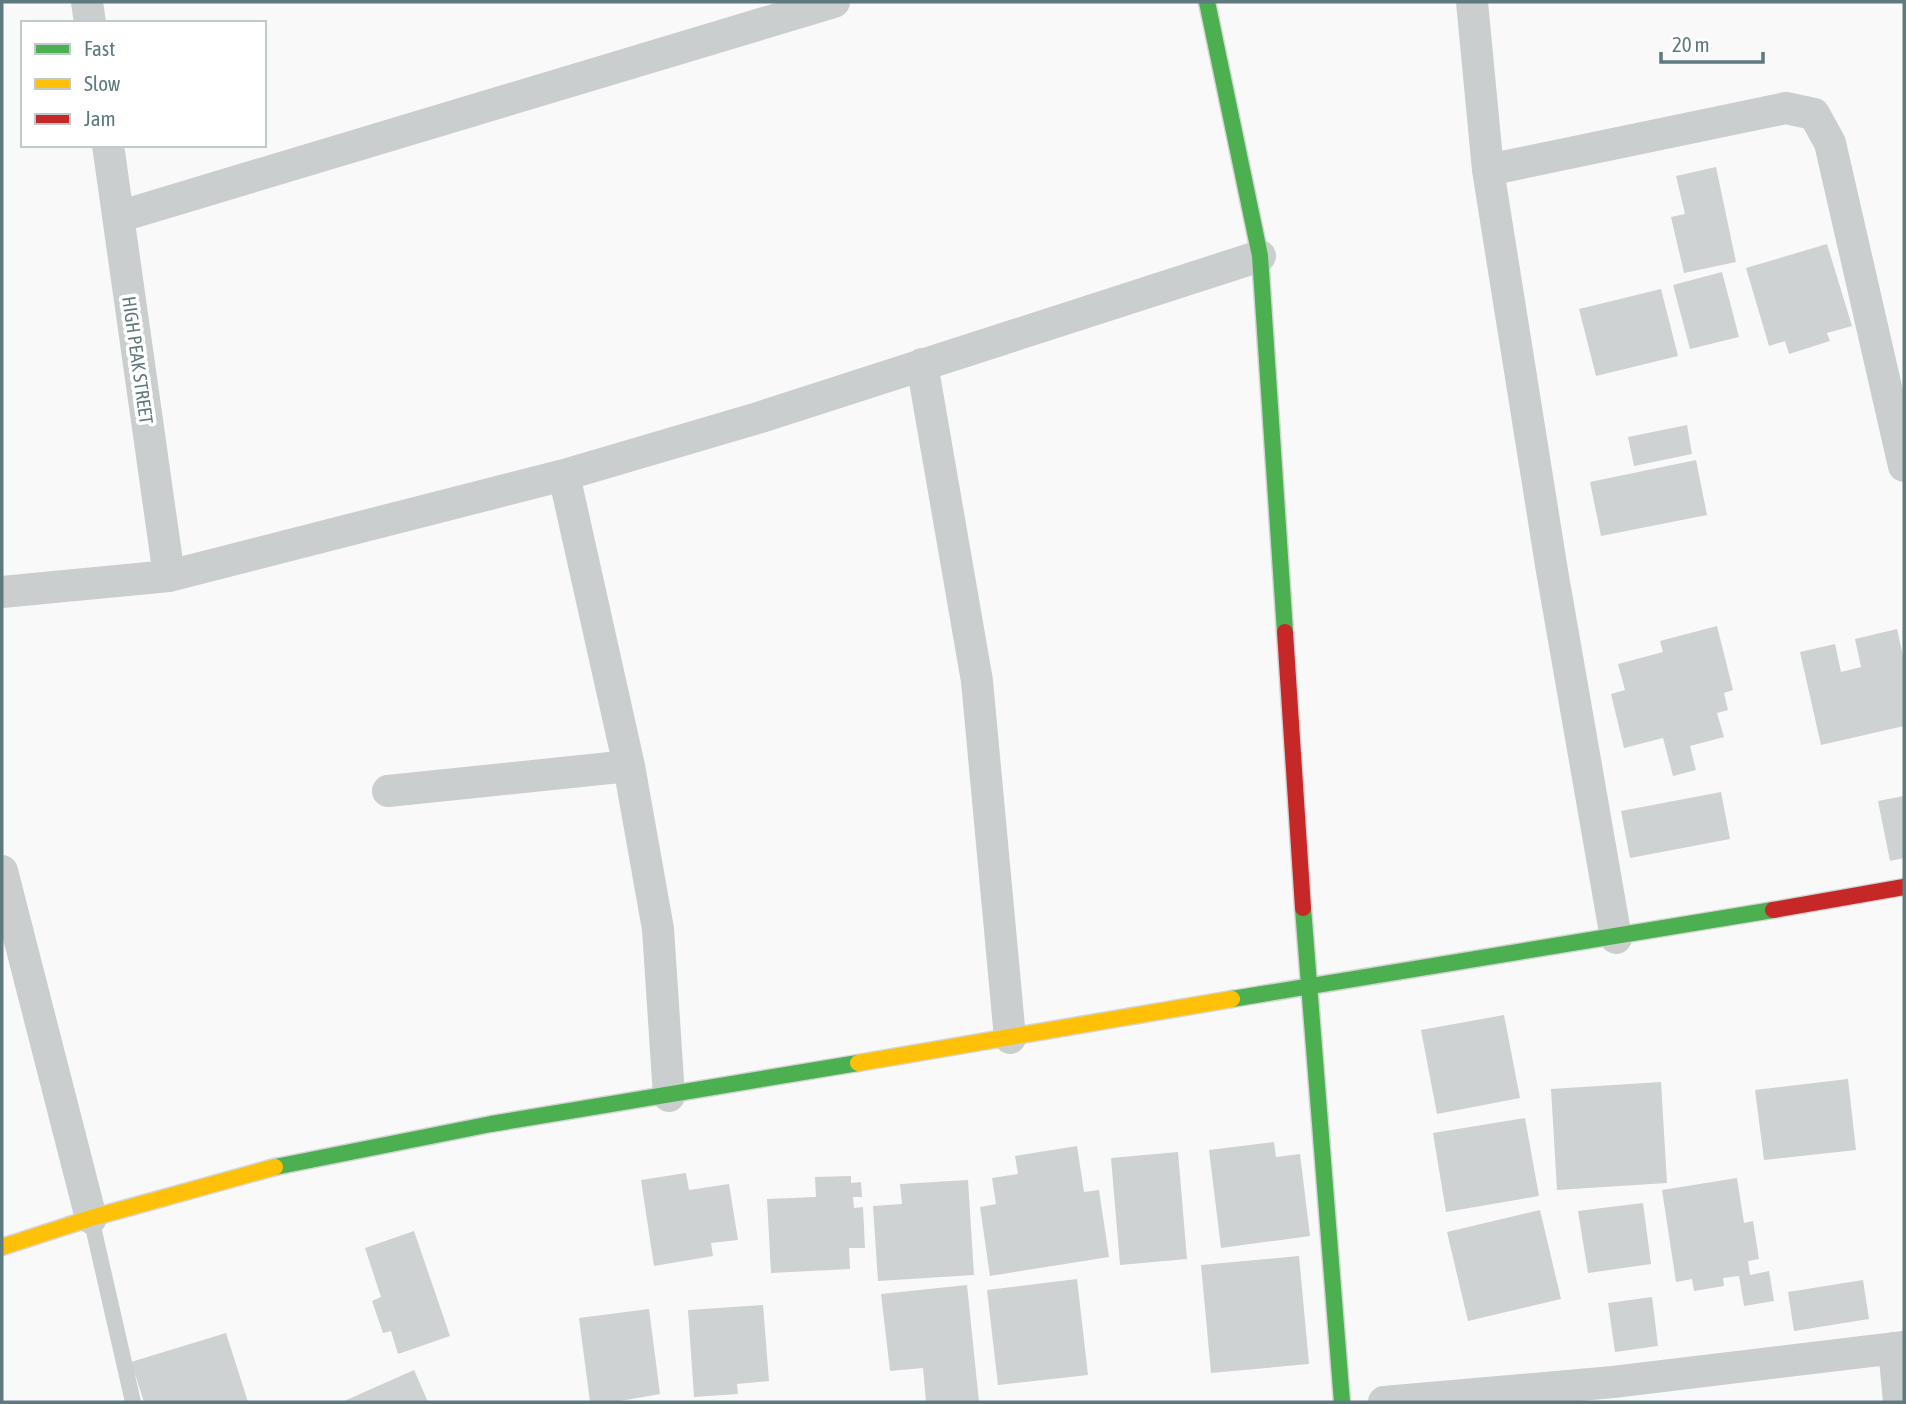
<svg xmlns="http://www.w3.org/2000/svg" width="1906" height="1404" font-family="'Asap Condensed',sans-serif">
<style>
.building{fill:#cfd2d2}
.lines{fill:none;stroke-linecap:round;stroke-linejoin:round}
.fast-casing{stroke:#d4d6d6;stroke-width:19}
.slow-casing{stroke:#d4d6d6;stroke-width:19}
.jam-casing{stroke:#d4d6d6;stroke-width:19}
.lane{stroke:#cbcece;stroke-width:16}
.street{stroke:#cbcece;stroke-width:32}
.fast{stroke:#4caf50;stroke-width:16}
.slow{stroke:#ffc107;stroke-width:16}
.jam{stroke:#c62828;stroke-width:16}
.labels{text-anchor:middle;stroke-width:7;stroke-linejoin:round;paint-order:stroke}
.street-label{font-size:19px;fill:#5e7a7f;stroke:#fff}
</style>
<rect width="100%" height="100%" fill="#f9f9f9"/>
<path class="building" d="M1716,167L1736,262L1684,273L1671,217L1685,214L1676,176Z
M1827,244L1852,326L1827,333L1830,341L1789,354L1785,341L1769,346L1746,268Z
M1722,272L1739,337L1690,349L1673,285Z
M1661,289L1678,356L1596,376L1579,309Z
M1687,425L1692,454L1634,466L1628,437Z
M1696,460L1707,515L1601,536L1590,482Z
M1717,626L1733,690L1724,693L1728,710L1717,713L1724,737L1690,746L1696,770L1673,776L1663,738L1624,748L1611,694L1625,690L1618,664L1663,652L1660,641Z
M1897,629L1904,661V726L1821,745L1800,652L1835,644L1841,672L1861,667L1855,639Z
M1721,792L1730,839L1630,858L1621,811Z
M1904,796V858L1890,861L1878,801Z
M1504,1015L1520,1098L1437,1114L1421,1030Z
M1848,1079L1856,1150L1764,1160L1755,1090Z
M1661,1082L1667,1183L1557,1190L1551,1089Z
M1525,1118L1539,1196L1446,1212L1433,1133Z
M1274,1142L1276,1157L1300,1154L1310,1236L1221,1248L1209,1150Z
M1077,1146L1084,1192L1099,1190L1109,1257L990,1276L980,1207L996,1204L992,1178L1018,1174L1015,1156Z
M1178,1152L1187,1259L1120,1265L1111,1158Z
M686,1173L689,1190L729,1184L738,1240L711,1243L713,1256L654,1266L641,1180Z
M851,1176V1183L861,1182L862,1197H853L854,1208L863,1207L865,1248H849L850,1269L771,1273L767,1199L816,1197L815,1177Z
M1737,1178L1744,1223L1753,1221L1759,1259L1748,1261L1750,1275L1769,1271L1774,1301L1744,1306L1739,1276L1723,1278L1724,1286L1694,1291L1692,1279L1676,1282L1662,1190Z
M968,1180L974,1275L878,1281L873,1206L902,1204L900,1184Z
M1643,1203L1651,1264L1588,1273L1578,1211Z
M1540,1210L1561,1299L1468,1321L1447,1232Z
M414,1231L450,1336L398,1354L391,1331L383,1333L372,1301L381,1297L365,1248Z
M1299,1256L1309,1364L1211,1373L1201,1265Z
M1077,1279L1088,1375L998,1385L987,1290Z
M1863,1280L1869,1319L1794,1331L1788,1292Z
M967,1285L979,1402H926L923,1368L890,1371L881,1294Z
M1652,1297L1658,1346L1615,1352L1608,1303Z
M763,1305L769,1381L737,1384L738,1394L694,1397L688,1310Z
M649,1309L660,1394L614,1402H590L579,1318Z
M226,1333L248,1402H144L131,1362Z
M414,1370L428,1402H342Z"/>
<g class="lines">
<g class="fast-casing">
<path id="fast" d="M1207,2L1260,256L1285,632
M1303,908L1342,1402
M1232,999L1773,910
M275,1167L491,1124L858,1063"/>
</g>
<g class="slow-casing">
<path id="slow" d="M858,1063L1232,999
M2,1247L91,1218L275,1167"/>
</g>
<g class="jam-casing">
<path id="jam" d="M1285,632L1303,908
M1773,910L1904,887"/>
</g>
<path class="lane" d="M91,1218L133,1402"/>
<path class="street" d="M87,2L90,23
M1472,2L1488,170L1552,571L1616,938
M108,145L169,576
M1488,170L1786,108L1814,114L1830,143L1904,466
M118,217L834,2
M922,364L977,681L1010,1038
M564,475L629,766L658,929L669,1096
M2,592L169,576L564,475L761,417L1260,256
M388,791L629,766
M2,871L91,1218
M1894,1348L1899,1402
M1384,1402L1613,1382L1904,1347"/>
<use href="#fast" class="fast"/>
<use href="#slow" class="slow"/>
<use href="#jam" class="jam"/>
</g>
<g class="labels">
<g class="street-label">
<text transform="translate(138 360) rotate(82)" y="7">HIGH PEAK STREET</text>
</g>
</g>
<rect width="1906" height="1404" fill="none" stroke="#5e7a7f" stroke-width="7"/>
<rect x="21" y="21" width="245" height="126" fill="#ffffff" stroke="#bfcacc" stroke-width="2"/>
<rect x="35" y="44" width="35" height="10" fill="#4caf50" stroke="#bfcacc" stroke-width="2"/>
<text x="84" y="56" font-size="21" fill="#5e7a7f">Fast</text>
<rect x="35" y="79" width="35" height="10" fill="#ffc107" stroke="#bfcacc" stroke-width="2"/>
<text x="84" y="91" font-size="21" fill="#5e7a7f">Slow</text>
<rect x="35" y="114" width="35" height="10" fill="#c62828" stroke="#bfcacc" stroke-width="2"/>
<text x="84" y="126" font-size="21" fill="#5e7a7f">Jam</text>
<path d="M1661 52v10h102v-10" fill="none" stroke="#5e7a7f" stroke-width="3.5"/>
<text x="1672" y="52" font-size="21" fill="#5e7a7f" stroke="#ffffff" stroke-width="5" paint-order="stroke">20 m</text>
</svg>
